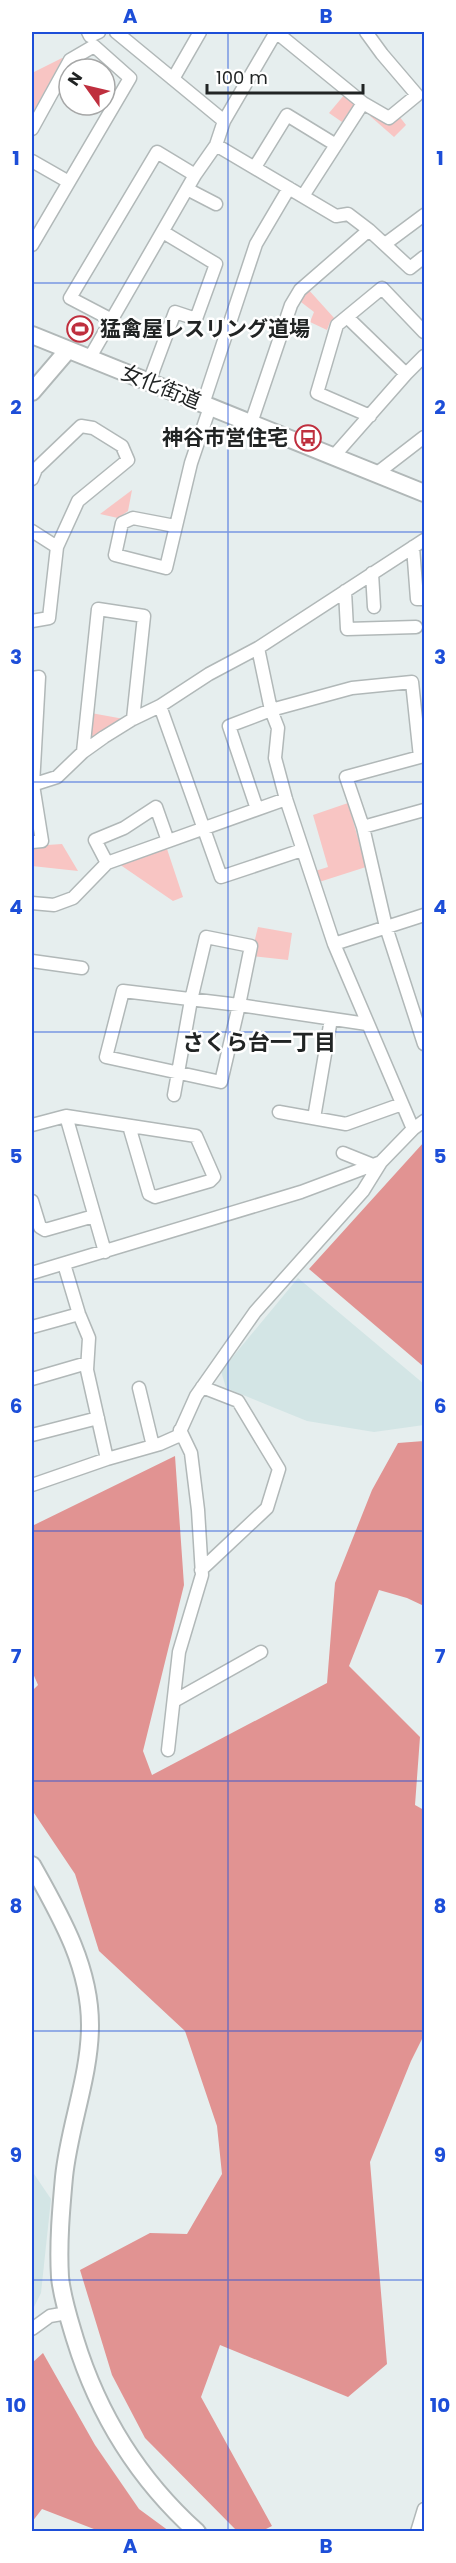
<svg xmlns="http://www.w3.org/2000/svg" width="456" height="2563" font-family="Poppins,'Noto Sans JP',sans-serif">
<style>
.built{fill:#d3e5e5}
.green{fill:#f8c5c3}
.forest{fill:#e19392}
.lines{fill:none;stroke-linecap:round;stroke-linejoin:round}
.stream{stroke:#e59796;stroke-width:3}
.street-casing{stroke:#b1b8b8;stroke-width:15}
.secondary-casing{stroke:#b1b8b8;stroke-width:20}
.street{stroke:#fff;stroke-width:12}
.secondary{stroke:#fff;stroke-width:16}
.grid{fill:none;stroke:#1d4ed8;stroke-width:1.5;stroke-opacity:0.55}
.labels{text-anchor:middle;stroke-width:5;stroke-linejoin:round;paint-order:stroke}
.poi-label{font-size:21px;font-weight:bold;fill:#212424;stroke:#fff;text-anchor:start}
.street-label{font-size:21px;fill:#212424;stroke:#fff}
.neighbourhood-label{font-size:22px;font-weight:bold;fill:#212424;stroke:#fff}
.neatline{fill:none;stroke:#1d4ed8;stroke-width:2}
.grid-label{font-size:20px;text-anchor:middle;font-weight:bold;fill:#1d4ed8}
</style>
<rect width="100%" height="100%" fill="#e6eeee"/>
<path class="built" d="M298,1278L424,1384V1425L374,1432L307,1421L226,1388L221,1371Z
M32,2171L51,2199L41,2293L32,2311Z"/>
<path class="green" d="M62,58H63L32,114V73Z
M345,94L353,100L354,104L342,122L329,113Z
M372,114L399,116L406,125L394,137L370,116Z
M307,288L335,319L330,322L327,330L310,322L314,312L297,299Z
M132,490L128,511L118,518L100,514Z
M91,713L124,719L92,740L87,739Z
M348,803L366,867L316,883L312,872L328,867L313,815Z
M62,844L78,871L32,866V846Z
M167,849L183,897L173,901L119,864Z
M258,927L292,933L288,960L251,956Z"/>
<path class="forest" d="M424,1142V1367L309,1269Z
M424,1441V1606L407,1598L379,1590L349,1666L420,1737L415,1805L424,1810V2035L411,2061L370,2162L387,2364L348,2397L220,2345L201,2397L272,2526L262,2531H237L145,2438L112,2375L80,2270L150,2233L187,2234L222,2174L217,2126L185,2031L99,1951L75,1874L32,1810V1691L38,1685L32,1671V1526L175,1456L184,1585L143,1751L152,1775L327,1683L335,1583L372,1490L398,1443Z
M43,2353L95,2445L139,2509L169,2531H99L42,2509L32,2522V2363Z"/>
<g class="lines">
<path class="stream" d="M424,2532V2530"/>
<g class="street-casing">
<path id="street" d="M88,32L90,36L99,32
M116,32L224,121
M276,32L363,103L389,118L417,95L382,54L366,32
M173,79L200,32
M32,129L70,60L94,46L130,78L32,245
M216,145L336,216L348,214L369,230L410,268L424,257
M32,161L67,181
M255,167L287,115L336,145
M187,189L216,204
M303,196L363,103
M385,244L424,215
M347,317L406,374
M112,320L70,298L157,152L195,175
M89,359L195,175L216,145L224,121L276,32
M149,382L175,312L196,319L216,264L163,232
M203,404L256,244L289,188
M370,416L317,393L337,325L382,288L424,332
M251,423L291,305L300,290L369,230
M333,457L406,374L424,356
M376,474L424,437
M32,479L36,469L81,426L93,428L122,446L128,460L78,501L57,547L49,618L32,621
M175,526L133,518L122,523L115,555L166,568L191,463L210,407
M32,531L57,547
M413,547L417,599H424
M372,573L374,607
M345,591L347,629L416,627
M258,648L271,710L278,728L275,758L286,799L334,944L413,1129
M32,678L39,677L33,785L42,841L32,842
M160,706L221,877L302,850
M83,752L98,609L144,616L133,719
M32,785L57,777L83,752L104,737L133,719L160,706L209,674L258,648L424,540
M257,809L229,726L271,710L352,688L412,682L420,757L346,777L363,827L386,927L424,1044
M363,827L424,810
M107,863L95,840L124,828L156,807L168,841
M32,903L54,905L73,898L107,863L286,799
M334,944L424,915
M32,961L82,968
M123,991L239,1005L221,1082L106,1057Z
M174,1095L191,1000L206,937L251,946L239,1005L367,1024
M279,1112L346,1124L402,1104
M66,1116L105,1252
M314,1118L331,1019
M32,1125L66,1116L196,1136L214,1177L210,1181L155,1197L149,1194L129,1126
M343,1153L373,1165
M32,1201L40,1227L45,1230L94,1216
M64,1264L79,1314L89,1338L87,1370L107,1459
M32,1273L301,1192L381,1162
M32,1327L79,1314
M32,1379L87,1363
M139,1388L153,1446
M32,1435L98,1418
M32,1485L107,1459L160,1444L178,1436L196,1396L255,1312L363,1191L381,1162L413,1129L424,1121
M201,1570L267,1508L279,1469L238,1401L202,1387
M174,1701L261,1652
M168,1750L179,1652L202,1575L198,1510L191,1453L180,1430
M32,2329L50,2316L67,2313
M417,2532L424,2509"/>
</g>
<g class="secondary-casing">
<path id="secondary" d="M32,335L424,493
M32,392L68,350
M32,1865C60,1915 90,1966 90,2025C90,2076 69,2127 64,2177C61,2210 58,2244 60,2277C62,2298 69,2319 75,2339C98,2414 138,2479 197,2532"/>
</g>
<use href="#street" class="street"/>
<use href="#secondary" class="secondary"/>
</g>
<path class="grid" d="M228,32V2532M32,283H424M32,532H424M32,782H424M32,1032H424M32,1282H424M32,1531H424M32,1781H424M32,2031H424M32,2280H424"/>
<defs>
<g id="stadium-ring" transform="scale(1.35)"><circle r="9.5" fill="#fff" stroke="#bf2f3e" stroke-width="1.5"/><path d="M0-5a6.5 5 0 1 0 0 10a6.5 5 0 1 0 0-10ZM-3.5-1.8h7v3.6h-7Z" fill="#bf2f3e"/></g>
<g id="bus-ring" transform="scale(1.35)"><circle r="9.5" fill="#fff" stroke="#bf2f3e" stroke-width="1.5"/><path d="M-5-6H5V4H4V6H2V4H-2V6H-4V4H-5ZM-3.5-4V0h7V-4ZM-3.5 1.2v1.5H-2V1.2ZM2 1.2v1.5H3.5V1.2Z" fill="#bf2f3e"/></g>
</defs>
<g fill-rule="evenodd">
<use href="#stadium-ring" x="80" y="329"/>
<use href="#bus-ring" x="308" y="438"/>
</g>
<g class="labels">
<g class="poi-label">
<text x="100" y="336">猛禽屋レスリング道場</text>
<text x="288" y="445" text-anchor="end">神谷市営住宅</text>
</g>
<g class="street-label">
<text transform="translate(161 387) rotate(22)" y="7">女化街道</text>
</g>
<g class="neighbourhood-label">
<text x="259" y="1050">さくら台一丁目</text>
</g>
</g>
<rect width="456" height="2563" fill="none" stroke="#ffffff" stroke-width="66"/>
<g transform="translate(87 87) rotate(304)"><circle r="28" fill="#ffffff" stroke="#a6a7a7" stroke-width="1.5"/>
<path d="M0-4.5L10 22L0 15L-10 22Z" fill="#bf2f3e"/>
<text y="-9" font-size="16" font-weight="bold" text-anchor="middle" fill="#212424">N</text>
</g>
<path d="M207 84v9h156v-9" fill="none" stroke="#212424" stroke-width="3"/>
<text x="216" y="84" font-size="18" fill="#212424" stroke="#ffffff" stroke-width="4.5" paint-order="stroke">100 m</text>
<rect x="33" y="33" width="390" height="2497" class="neatline"/>
<g class="grid-label">
<text x="130" y="23">A</text>
<text x="326" y="23">B</text>
<text x="16" y="165">1</text>
<text x="440" y="165">1</text>
<text x="16" y="414">2</text>
<text x="440" y="414">2</text>
<text x="16" y="664">3</text>
<text x="440" y="664">3</text>
<text x="16" y="914">4</text>
<text x="440" y="914">4</text>
<text x="16" y="1163">5</text>
<text x="440" y="1163">5</text>
<text x="16" y="1413">6</text>
<text x="440" y="1413">6</text>
<text x="16" y="1663">7</text>
<text x="440" y="1663">7</text>
<text x="16" y="1913">8</text>
<text x="440" y="1913">8</text>
<text x="16" y="2162">9</text>
<text x="440" y="2162">9</text>
<text x="16" y="2412">10</text>
<text x="440" y="2412">10</text>
<text x="130" y="2553">A</text>
<text x="326" y="2553">B</text>
</g>
</svg>
